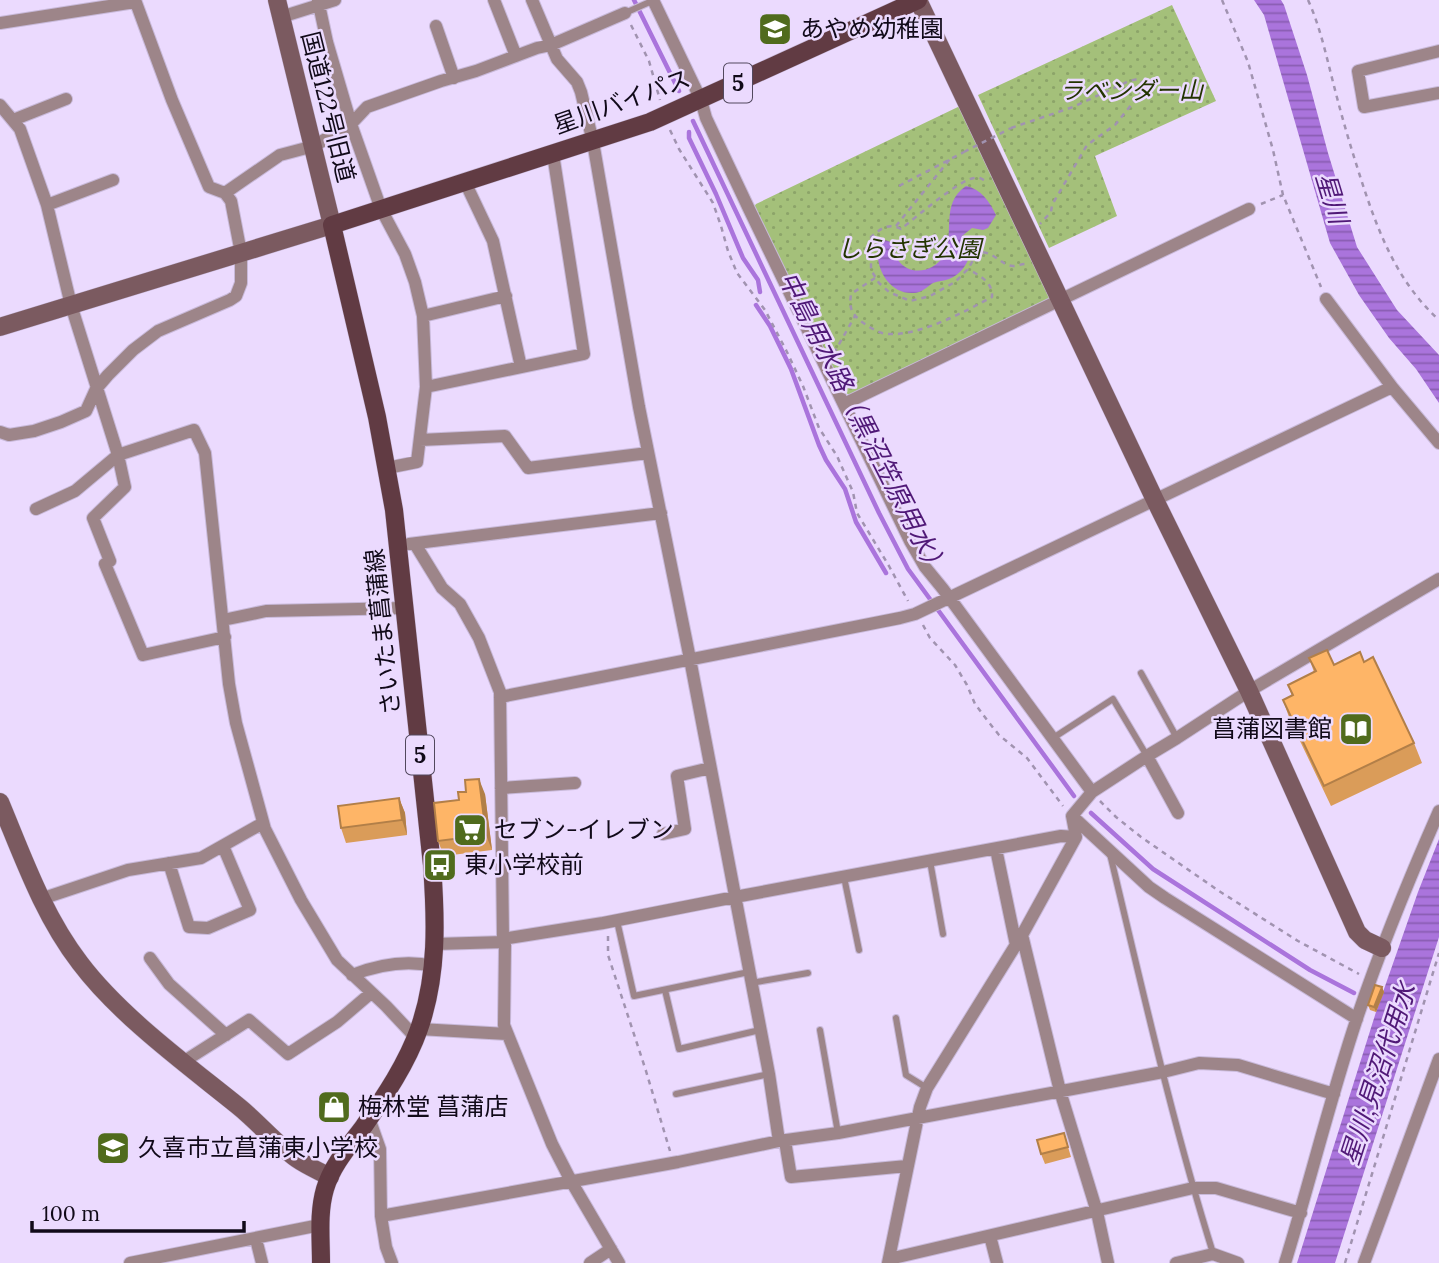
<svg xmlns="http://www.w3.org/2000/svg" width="1439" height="1263" font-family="Lora,'Noto Sans JP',serif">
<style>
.park{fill:url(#park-dots)}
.water{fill:url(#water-rules)}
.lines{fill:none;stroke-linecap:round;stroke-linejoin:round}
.stream{stroke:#aa74dc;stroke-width:4.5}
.lane-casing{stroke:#c8b9d9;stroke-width:8}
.street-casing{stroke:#c8b9d9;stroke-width:14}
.secondary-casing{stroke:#c8b9d9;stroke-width:19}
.primary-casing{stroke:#c8b9d9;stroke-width:19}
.path{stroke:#a193b0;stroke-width:2.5;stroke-dasharray:5 5;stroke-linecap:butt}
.lane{stroke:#9d8589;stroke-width:6}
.street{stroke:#9d8589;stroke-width:12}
.secondary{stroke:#7b5a60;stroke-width:18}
.primary{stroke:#613b43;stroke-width:18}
.path-bridge{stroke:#a193b0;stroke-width:2.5;stroke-dasharray:5 5;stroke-linecap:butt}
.wall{fill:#da9c59}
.shaded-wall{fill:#b27f48}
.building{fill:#feb567;stroke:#b27f48;stroke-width:2}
.labels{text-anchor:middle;stroke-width:5;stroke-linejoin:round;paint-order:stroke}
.shield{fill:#ebdafe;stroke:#52485e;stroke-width:2}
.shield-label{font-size:23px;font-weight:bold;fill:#110a19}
.poi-label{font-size:24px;fill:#110a19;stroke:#ebdafe;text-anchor:start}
.park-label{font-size:24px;font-style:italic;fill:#233401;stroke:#ebdafe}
.street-label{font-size:24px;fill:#110a19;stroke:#ebdafe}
.water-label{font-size:26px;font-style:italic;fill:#501977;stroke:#ebdafe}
</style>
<defs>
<pattern id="park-dots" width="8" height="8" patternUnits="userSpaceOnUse" patternTransform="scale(1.75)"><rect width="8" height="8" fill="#a4c07a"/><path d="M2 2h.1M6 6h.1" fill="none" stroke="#8ca469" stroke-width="1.8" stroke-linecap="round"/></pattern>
<pattern id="water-rules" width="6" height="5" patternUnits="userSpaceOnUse" patternTransform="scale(1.75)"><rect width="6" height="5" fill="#aa74dc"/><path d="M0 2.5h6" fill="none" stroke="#895db2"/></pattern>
</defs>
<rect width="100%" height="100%" fill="#ebdafe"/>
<path class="park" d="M1172,5L1216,101L1095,156L1117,216L1049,248L978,95Z
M960,106L1051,295L1049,301L849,395L845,392L754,207L756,204Z"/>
<path class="water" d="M1254,0H1281L1284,5L1307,75L1328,153L1357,247L1397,310L1439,355V403L1416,369L1389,338L1359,295L1330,243L1264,15Z
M966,186C981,189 990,202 996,215L988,228L983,230L972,228L962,236V240L969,246L971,250C969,262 961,275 949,279C944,281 938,281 933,283C927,287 921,293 914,293C888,295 873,265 879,243C894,234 893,252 898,260C906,272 921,273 932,267C964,249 934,207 966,186Z
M1439,839V937L1335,1263H1297L1376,1012L1418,892Z"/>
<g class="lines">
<path class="stream" d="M634,0L679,91
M693,121L879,513L908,569L1074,796
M689,132V138L716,194L743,258L758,280L760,292
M756,305L770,326L791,369L819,445L826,460L845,489L856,522L886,573
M1091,813L1153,869L1310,970L1354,993"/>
<g class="lane-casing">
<path id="lane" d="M625,13L652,1
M1141,673L1177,738
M1053,738L1113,699L1147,756
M1110,854C1142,987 1172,1122 1213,1253
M930,861L943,934
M844,877L859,950
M617,921L634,996L749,972
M751,983L808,973
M665,990L679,1049L760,1030
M896,1018L906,1075L927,1088
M820,1030L838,1133
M676,1094L769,1074"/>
</g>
<g class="street-casing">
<path id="street" d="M318,0L327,42L351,124L381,209L405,254L415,282L423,316L426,387L417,462L387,468
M494,0L516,56
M532,0L557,59L577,82L581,92L593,142L639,407L690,659L769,1074L779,1141
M653,0L701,100L706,118L749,209L910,541L925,567L943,589L1092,792
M281,17L335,0
M0,23L135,2
M436,26L454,78
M1439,51L1358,71L1364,107L1439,93
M0,105L20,129L47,205L71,305L118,455L194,430L205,453L229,684L236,723L265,829L301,900L337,960L386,1006L416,1038
M13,120L66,99
M465,182L493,241L521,367
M225,193L280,155L314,146L351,124L367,107L441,81L476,71L537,48L551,45L625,13
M47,205L113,180
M1326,299L1392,387L1439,443
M423,316L506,296
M426,387L584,354L553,154
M844,404L1249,209
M0,432L9,435L34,431L61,422L86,411L96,389L108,375L133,350L158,331L230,300L236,296L241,283V253L231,201L225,193L209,187L172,100L135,0
M420,440L505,436L528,468L648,453
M36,509L75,491L118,455L125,487L93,518L110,561L105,564L143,655L225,637
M409,544L661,513
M415,544L442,588L460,604L479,638L500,692L503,939L505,945L504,1025L552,1144L571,1181L619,1263
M223,620L266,611L405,608
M500,697L900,618L915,614L1392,387
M1147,756L1178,813
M501,788L575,783
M1072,816L1149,887L1165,898L1357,1019
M663,834L685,829L677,776L710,768
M996,849L1016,945
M169,863L189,927L208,928L250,910L223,846
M41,899L128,870L201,858L263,823
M1022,935L1060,1091L1097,1212L1108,1263
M503,939L603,923L735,897L1061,836L1076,837
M435,944L504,942
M150,958L169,984L226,1035
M352,975C378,965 407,960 433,966
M419,1029L507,1034
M183,1062L249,1020L288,1054L337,1022L371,993
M369,1118L380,1149L381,1216L386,1247L392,1263
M785,1141L791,1177L907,1166
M381,1216L678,1162L779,1141L838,1133L1163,1072L1199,1063L1238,1065L1334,1094
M990,1236L997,1263
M256,1239L262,1263
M889,1259L1193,1188H1216L1301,1213
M130,1263L320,1225
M590,1263L611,1249
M888,1263L920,1107L927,1088L1022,935L1076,837L1072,816L1092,792L1147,756L1177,738L1249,691L1439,579
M1176,1263L1213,1254L1238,1263
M1285,1263C1310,1182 1330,1099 1357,1018C1381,947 1409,879 1439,811
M1364,1263L1439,1059"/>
</g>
<g class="secondary-casing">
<path id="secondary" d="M918,0L1155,500L1249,691L1357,932L1365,940L1382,948
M0,327L332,225L277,0
M0,802C23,857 43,915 80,963C120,1016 186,1064 238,1106C258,1122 276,1144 297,1159C307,1166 319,1171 330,1177"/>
</g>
<g class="primary-casing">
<path id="primary" d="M321,1263C321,1238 318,1213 325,1189C332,1165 350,1145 364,1126C385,1096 407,1063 419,1029C438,975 436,920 432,865L394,510L377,417L332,225L650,122L918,0"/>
</g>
<path class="path" d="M1222,0L1248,62L1273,150L1283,195L1321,287
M1308,0C1320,26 1326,55 1333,82C1341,114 1350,145 1360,176C1377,229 1396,281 1439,320
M631,25L649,61L660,100
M1011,128L1073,107L1129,81L1138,79L1142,83L1144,89L1115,125L1087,145L1052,205L1051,212L1040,224
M670,130L679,149L713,203L721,226L728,251L737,273L765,310L786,350L803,386L819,428L837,456L853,492L857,513L889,566L908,601
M984,180C980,178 979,177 974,178C959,180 915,218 901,229C889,222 880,229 871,237V270L879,283L889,292L910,301L930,296L955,282L968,269L976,255L981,252C996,253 1002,266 1013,266C1017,266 1021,264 1025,264
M899,186L964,152
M1261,204L1283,195
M896,226L950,159
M875,278L851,294C849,308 851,313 862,322C868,326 875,331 882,333C913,340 964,312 992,297C993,282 980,276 968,269
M834,353L855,316
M923,625L930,638L955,665L967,685L975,704L987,720L999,735L1027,758L1063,806
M1100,801L1116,817L1141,837L1219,891L1298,941L1359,974
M608,936V955L646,1071L670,1151
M1345,1263L1439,953"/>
<use href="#lane" class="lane"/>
<use href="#street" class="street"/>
<use href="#secondary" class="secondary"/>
<use href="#primary" class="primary"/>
<path class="path-bridge" d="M964,152L1011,128"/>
</g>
<path class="wall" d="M1309,658L1334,665L1364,662L1414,743L1422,763L1331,806L1290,720L1283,700L1292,696L1288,685L1314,672Z
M485,794L492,850L444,856L438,841L459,800Z
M399,798L405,813L407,835L346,843L341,828Z
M1382,987L1384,992L1376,1012L1370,1010L1368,1005Z
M1064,1133L1071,1157L1045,1164L1041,1154Z"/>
<path class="shaded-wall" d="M479,779L485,794L492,850L486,835Z
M399,798L405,813L407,835L402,820Z
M1382,987L1384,992L1376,1012L1374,1007Z"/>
<path class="building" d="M1327,650L1334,665L1360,652L1364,662L1373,657L1414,743L1324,786L1283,700L1293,695L1288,685L1316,671L1309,658Z
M479,779L486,835L438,841L434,803L459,800L458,792H466L465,780Z
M399,798L402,820L341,828L338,806Z
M1375,985L1382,987L1374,1007L1368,1005Z
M1064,1133L1068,1147L1041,1154L1037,1140Z"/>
<defs>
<g id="school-square" transform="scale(1.75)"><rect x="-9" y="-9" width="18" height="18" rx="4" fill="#506b1d" stroke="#ebdafe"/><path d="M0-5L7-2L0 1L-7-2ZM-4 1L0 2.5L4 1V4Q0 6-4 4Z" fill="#fff"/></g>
<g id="library-square" transform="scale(1.75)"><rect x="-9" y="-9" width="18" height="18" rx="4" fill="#506b1d" stroke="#ebdafe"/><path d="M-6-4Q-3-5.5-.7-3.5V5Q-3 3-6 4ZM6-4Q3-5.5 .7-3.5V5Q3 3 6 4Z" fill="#fff"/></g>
<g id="supermarket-square" transform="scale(1.75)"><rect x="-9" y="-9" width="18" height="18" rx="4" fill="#506b1d" stroke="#ebdafe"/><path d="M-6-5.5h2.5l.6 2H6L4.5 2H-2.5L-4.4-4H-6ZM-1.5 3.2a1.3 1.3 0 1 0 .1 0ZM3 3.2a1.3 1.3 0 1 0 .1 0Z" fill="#fff"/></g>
<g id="bus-square" transform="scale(1.75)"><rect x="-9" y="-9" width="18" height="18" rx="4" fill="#506b1d" stroke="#ebdafe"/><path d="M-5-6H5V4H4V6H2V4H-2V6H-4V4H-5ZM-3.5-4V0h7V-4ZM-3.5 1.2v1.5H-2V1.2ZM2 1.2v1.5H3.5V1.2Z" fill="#fff"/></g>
<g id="shop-square" transform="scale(1.75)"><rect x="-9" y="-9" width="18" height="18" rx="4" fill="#506b1d" stroke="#ebdafe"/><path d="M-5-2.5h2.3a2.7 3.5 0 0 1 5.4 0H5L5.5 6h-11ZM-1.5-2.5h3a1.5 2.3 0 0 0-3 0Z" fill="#fff"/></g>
</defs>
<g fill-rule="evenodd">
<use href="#school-square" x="775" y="29"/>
<use href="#library-square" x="1356" y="729"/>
<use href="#supermarket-square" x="470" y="830"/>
<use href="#bus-square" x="440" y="865"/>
<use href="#shop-square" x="334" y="1107"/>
<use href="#school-square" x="113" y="1148"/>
</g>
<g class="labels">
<g class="shield">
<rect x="724" y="63.5" width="28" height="39" rx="5"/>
<rect x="406" y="735.5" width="28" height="39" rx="5"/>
</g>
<g class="shield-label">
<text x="738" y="91">5</text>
<text x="420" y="763">5</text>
</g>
<g class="poi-label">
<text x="800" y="37">あやめ幼稚園</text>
<text x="1332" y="737" text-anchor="end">菖蒲図書館</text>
<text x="494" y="838">セブン-イレブン</text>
<text x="464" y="873">東小学校前</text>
<text x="358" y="1115">梅林堂 菖蒲店</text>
<text x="138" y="1156">久喜市立菖蒲東小学校</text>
</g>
<g class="park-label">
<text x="1131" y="99">ラベンダー山</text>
<text x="909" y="257">しらさぎ公園</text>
</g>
<g class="street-label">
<text transform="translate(622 102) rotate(-20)" y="8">星川バイパス</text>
<text transform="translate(328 107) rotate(76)" y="8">国道122号旧道</text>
<text transform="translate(383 632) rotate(-96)" y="8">さいたま菖蒲線</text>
</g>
<g class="water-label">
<text transform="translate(1332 198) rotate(73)" y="9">星川</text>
<text transform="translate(863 424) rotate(63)" y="9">中島用水路（黒沼笠原用水）</text>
<text transform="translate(1378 1074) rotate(-72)" y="9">星川;見沼代用水</text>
</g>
</g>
<path d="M32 1221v10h212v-10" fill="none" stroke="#110a19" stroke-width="3.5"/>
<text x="42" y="1221" font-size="21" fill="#110a19" stroke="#ebdafe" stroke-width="5" paint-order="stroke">100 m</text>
</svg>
